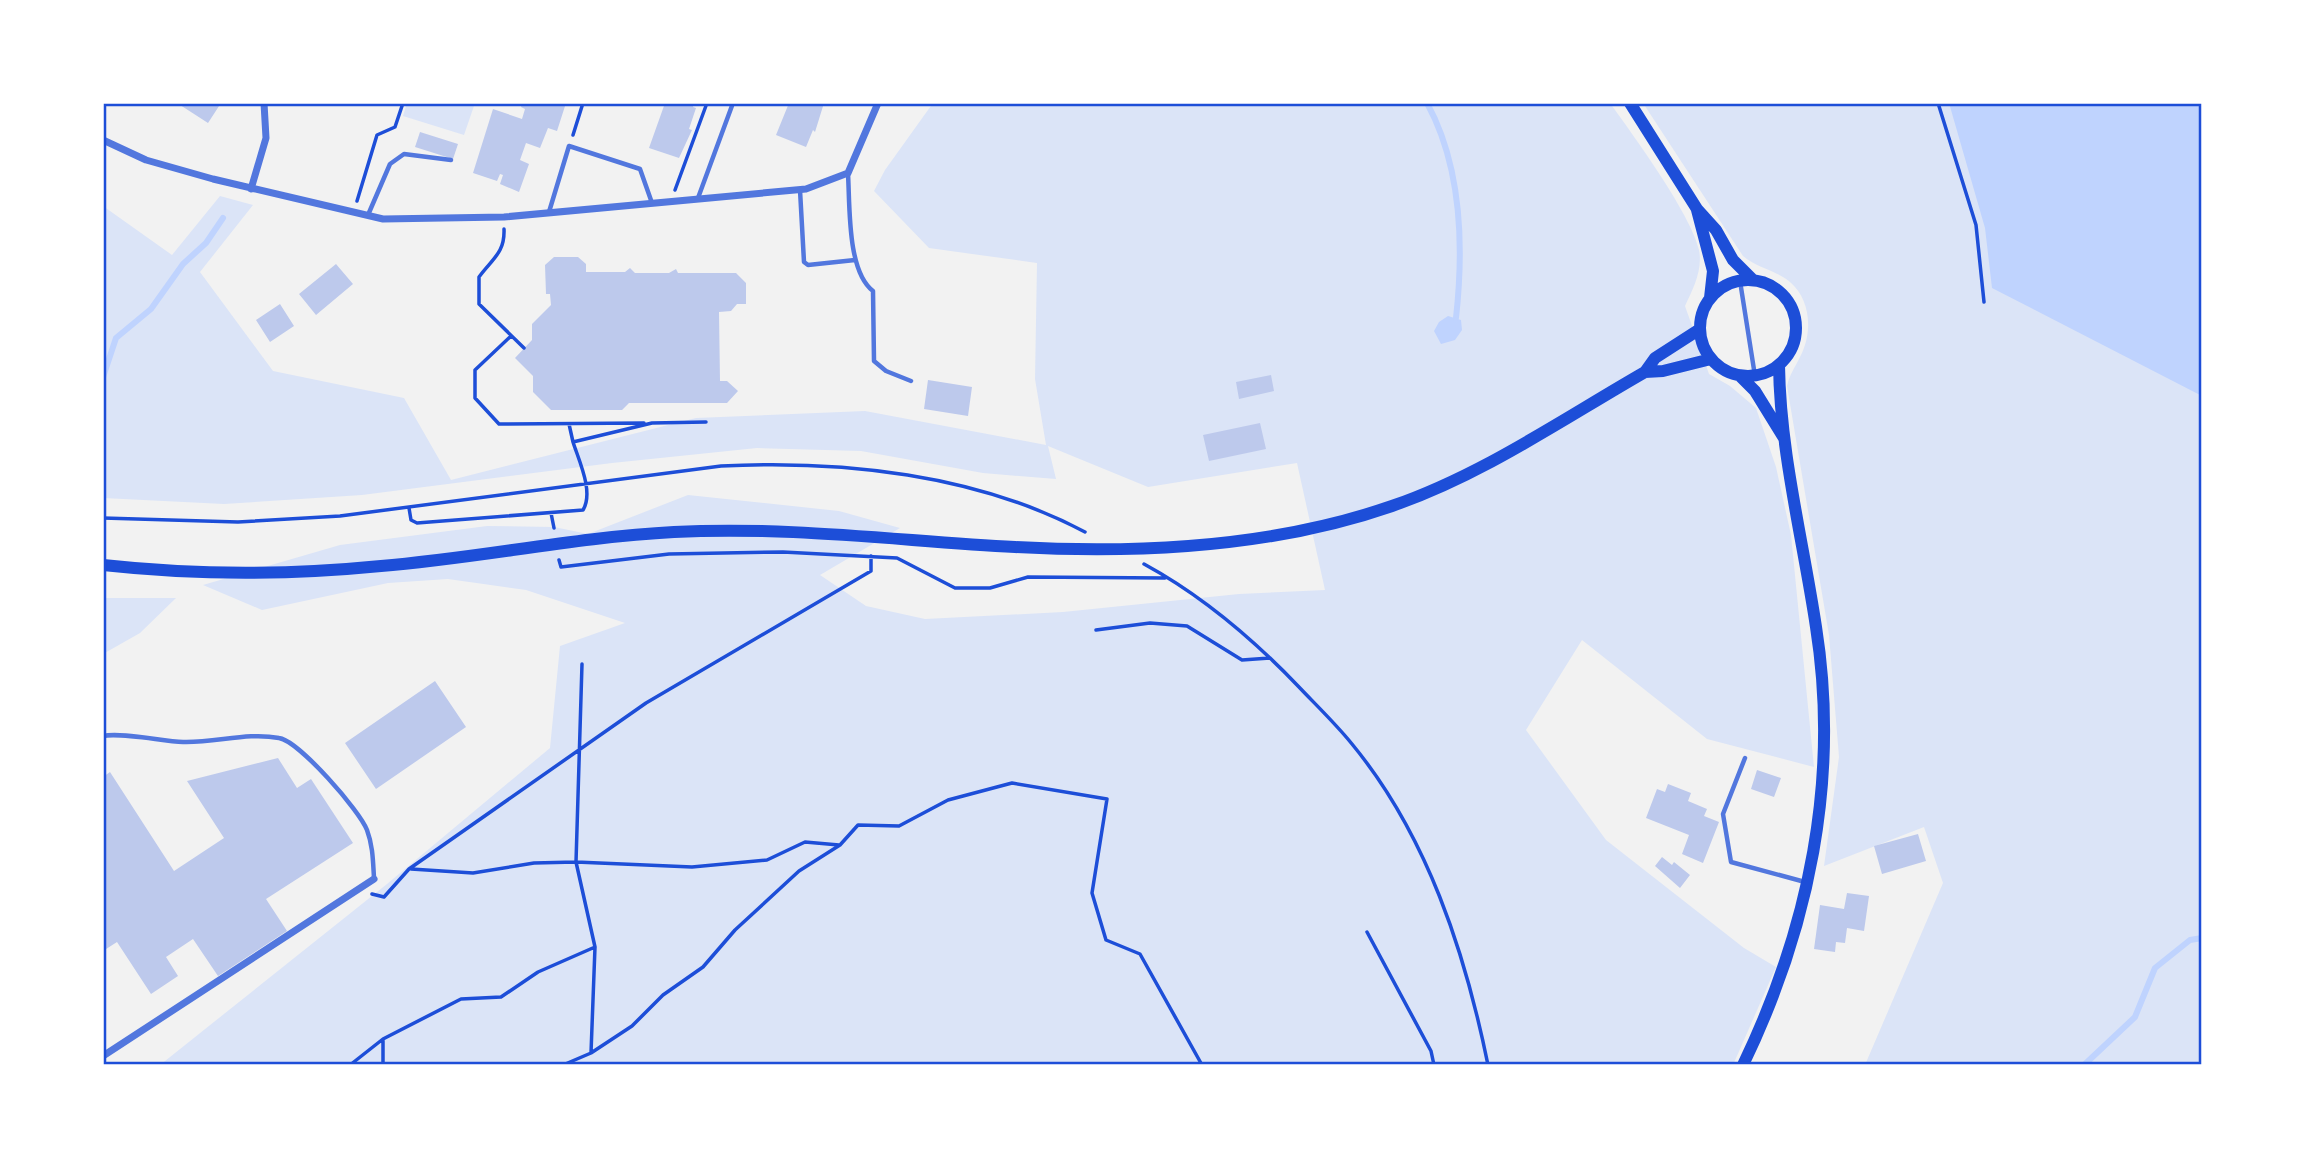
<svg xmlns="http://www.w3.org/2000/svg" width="2305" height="1168" font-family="Barlow,sans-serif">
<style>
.green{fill:#dbe4f7}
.water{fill:#bfd3fe}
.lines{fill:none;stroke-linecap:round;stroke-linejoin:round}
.stream{stroke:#bfd3fe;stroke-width:6}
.building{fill:#bdc9ec}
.path{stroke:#1d4ed8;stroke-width:3.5}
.service{stroke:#5277de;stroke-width:4.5}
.minor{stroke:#5277de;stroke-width:7}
.secondary{stroke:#1d4ed8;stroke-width:12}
.neatline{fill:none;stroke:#1d4ed8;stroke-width:2.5}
</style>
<rect width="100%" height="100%" fill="#f2f2f2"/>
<path class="green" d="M407,103H475L464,135L403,116Z
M933,103H1610C1633,135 1691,214 1699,250C1703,270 1693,289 1685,306L1709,374L1730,386L1756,408L1776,467L1791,535L1814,767L1707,739L1582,640L1526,730L1606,840L1744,948L1776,967L1733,1065H160L387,884L550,748L560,646L625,623L526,590L448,579L388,583L262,610L203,585L340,545L487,526L554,527L588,534L688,495L839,511L900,528L820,575L866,606L925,619L1063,612L1239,594L1325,590L1297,463L1148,487L1048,446L1056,479L983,473L861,451L757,448L612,463L362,495L224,504L103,498V206L172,255L220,196L253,205L200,272L273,371L404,398L451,480L696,418L865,411L1046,445L1035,379L1037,263L929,248L874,191L885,170Z
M1643,103H2202V1065H1865L1943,883L1924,827L1824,866L1839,757L1829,635L1787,386C1790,373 1795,368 1800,357C1813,333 1811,300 1790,282C1776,270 1757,268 1743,256Z
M103,598H176L140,633L103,654Z"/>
<path class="water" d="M1949,103H2202V396L1992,288L1985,228Z
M1448,316L1461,320L1462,330L1455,340L1441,344L1434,331L1439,322Z"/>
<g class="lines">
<path class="stream" d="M1427,103C1462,167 1464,246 1456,318
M103,377L116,338L151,309L183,264L206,243L223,218
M2084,1065L2135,1017L2155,968L2190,940L2202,938"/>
</g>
<path class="building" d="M177,103H221L208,123Z
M522,103H566L557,131L548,128L540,148L526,143L520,160L529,164L519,192L500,184L503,175L500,174L497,181L473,173L493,109L522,119L525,109L521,107Z
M665,103H694L693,107L696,108L689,129L692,130L679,158L649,148Z
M789,103H824L815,132L813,130L806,147L776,135Z
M420,132L458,144L453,159L415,147Z
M554,257H578L586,264V272H625L630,268L635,273H669L676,269L678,273H736L746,283V304H737L731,311L719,312L720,381H727L738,391L727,403H629L622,410H551L533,392V376L515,358L532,340V324L551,305L550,294H546L545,265Z
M336,264L353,284L316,315L299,294Z
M280,304L294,326L270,342L256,320Z
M1271,375L1274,391L1239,399L1236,382Z
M928,380L972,387L968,416L924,409Z
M1260,423L1266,449L1209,461L1203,435Z
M435,681L466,727L376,789L345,743Z
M278,758L297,788L311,779L353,843L266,899L287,931L218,976L193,939L166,957L178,976L151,994L117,942L103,951V777L110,772L174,871L224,838L187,781Z
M1757,770L1781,778L1774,797L1751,789Z
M1668,784L1691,793L1688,801L1707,809L1704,816L1719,822L1703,863L1682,854L1689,835L1646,818L1657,789L1665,792Z
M1918,834L1926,861L1882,874L1874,846Z
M1662,857L1672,865L1674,862L1690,875L1680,888L1655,866Z
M1847,893L1869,896L1864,931L1847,928L1845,943L1836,942L1835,952L1814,949L1820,905L1844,909Z"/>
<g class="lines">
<path class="path" d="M1938,103L1976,225L1984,302
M573,135L583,103
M675,190L707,103
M357,201L377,135L395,127L403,103
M504,229C505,253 492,259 479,277V304L524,348
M511,336L475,370V398L499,424L644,423
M652,423L706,422
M569,424L573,442
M409,508L411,520L417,523L583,510C594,492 579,461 573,442L652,423
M551,513L554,528
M103,518L238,522L340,516L721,466C842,460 976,474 1085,532
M559,560L561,567L669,554L783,552L897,558L955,588H990L1028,577L1165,578
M1144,564C1201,595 1254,640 1298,686C1316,705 1336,724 1352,744C1427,835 1465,952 1488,1065
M1096,630L1150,623L1187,626L1242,660L1270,658
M582,664L576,862L595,947L591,1053
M411,869L473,873L534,863L576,862L692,867L767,860L805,842L839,845
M372,894L384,897L409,869L646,703L871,571V556
M1367,932L1431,1051L1434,1065
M350,1065L383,1039
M383,1065V1039L461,999L501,997L538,972L595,947
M563,1065L591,1053L632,1026L663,995L703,967L735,930L799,871L840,845L858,825L899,826L948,800L1012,783L1107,799L1092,893L1106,940L1140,954L1202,1065"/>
<path class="service" d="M848,174C850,206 847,271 873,291L874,361L886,371L911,381
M800,190L804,262L808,265L855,260
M698,198L733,103
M549,212L569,146L640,169L652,203
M368,215L390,164L404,154L451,160
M1740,281L1755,376
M103,736C120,732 162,741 183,742C216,743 247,732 279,738C299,741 360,811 367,830C373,846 373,862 374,878
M1745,758L1723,814L1731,862L1805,882"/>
<path class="minor" d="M103,140L146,160L213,179L383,219L504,217L806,189L848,173L878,103
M251,189L266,138L264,103
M103,1056L374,879"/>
<path class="secondary" d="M1630,103L1697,209L1716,230L1733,260L1753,280
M1697,210L1713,271L1710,298
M1700 328a48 48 0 1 1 96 0a48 48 0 1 1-96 0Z
M1645,372L1663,371L1711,359
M1740,376L1755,391L1784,438
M103,565C194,575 290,575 381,566C479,558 576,537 674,532C788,526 901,541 1015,547C1140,554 1274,547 1392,506C1482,475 1563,419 1645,372L1655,358L1700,329
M1743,1065C1809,928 1840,779 1816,627C1803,540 1780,452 1779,365"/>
</g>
<rect width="2305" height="1168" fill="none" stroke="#ffffff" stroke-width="210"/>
<rect x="105" y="105" width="2095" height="958" class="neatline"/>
</svg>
